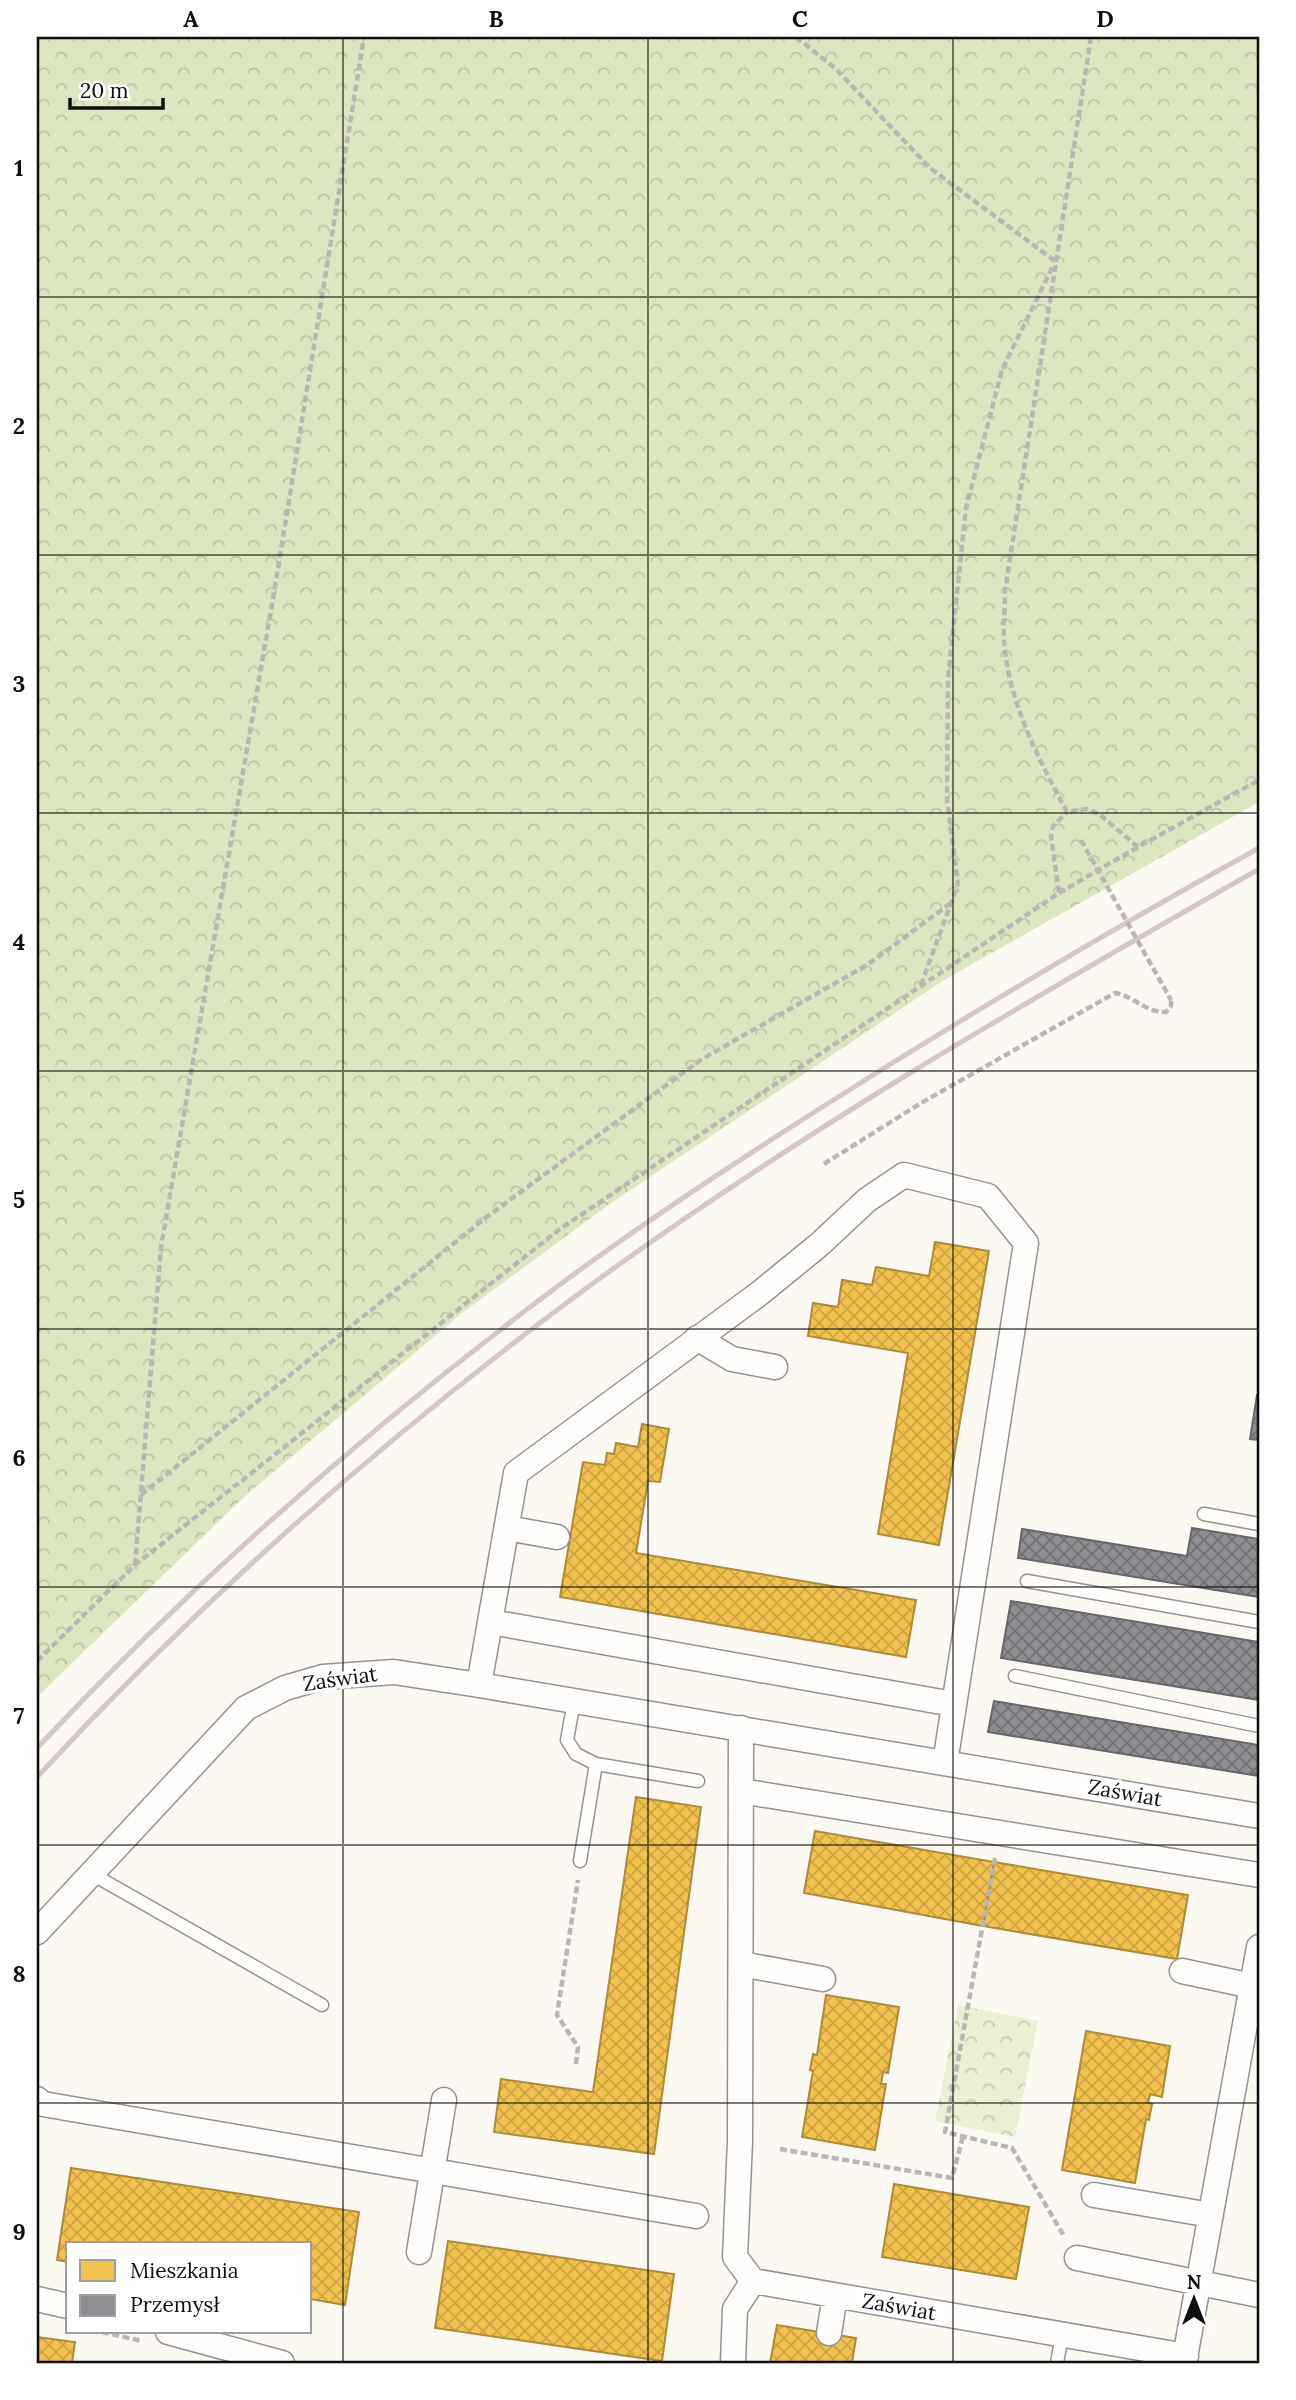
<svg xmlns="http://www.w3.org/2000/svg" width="1296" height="2400" font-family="Lora,serif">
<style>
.forest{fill:url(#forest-crowns)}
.park{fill:url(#park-crowns)}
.homes{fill:url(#homes-cross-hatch);stroke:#ae8b3b;stroke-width:2}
.industry{fill:url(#industry-cross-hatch);stroke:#67676a;stroke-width:2}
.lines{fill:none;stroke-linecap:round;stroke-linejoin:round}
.service-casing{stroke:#959391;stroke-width:15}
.minor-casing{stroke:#959391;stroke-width:27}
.path{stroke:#b8b7b6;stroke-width:4.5;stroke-dasharray:7 3.5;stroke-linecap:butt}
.service{stroke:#fffefd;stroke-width:12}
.minor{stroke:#fffefd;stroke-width:24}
.rail{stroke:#d7c5c8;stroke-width:5}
.path-bridge{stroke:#b8b7b6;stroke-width:4.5;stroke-dasharray:7 3.5;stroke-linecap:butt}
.grid{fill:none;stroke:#0e0e0e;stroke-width:2;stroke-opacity:0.55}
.labels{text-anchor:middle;stroke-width:7;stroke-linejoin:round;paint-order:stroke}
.street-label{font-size:21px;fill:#0e0e0e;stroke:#fff}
.neatline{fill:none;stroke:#0e0e0e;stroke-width:2.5}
.grid-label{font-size:23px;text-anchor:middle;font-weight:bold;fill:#0e0e0e}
</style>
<defs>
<pattern id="forest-crowns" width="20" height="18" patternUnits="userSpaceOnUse" patternTransform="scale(1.75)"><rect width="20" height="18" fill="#dce7c1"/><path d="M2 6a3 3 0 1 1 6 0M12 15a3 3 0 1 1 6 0" fill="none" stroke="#bcc5a5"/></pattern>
<pattern id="park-crowns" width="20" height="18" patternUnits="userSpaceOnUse" patternTransform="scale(1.75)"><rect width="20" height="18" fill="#e9f0d3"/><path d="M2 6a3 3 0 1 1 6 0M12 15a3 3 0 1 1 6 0" fill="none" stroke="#c7cdb4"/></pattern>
<pattern id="homes-cross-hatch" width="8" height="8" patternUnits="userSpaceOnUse" patternTransform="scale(1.75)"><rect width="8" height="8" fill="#f2c14e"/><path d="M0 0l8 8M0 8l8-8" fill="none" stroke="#cea543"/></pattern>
<pattern id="industry-cross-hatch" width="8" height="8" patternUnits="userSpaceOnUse" patternTransform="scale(1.75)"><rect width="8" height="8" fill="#8d8d92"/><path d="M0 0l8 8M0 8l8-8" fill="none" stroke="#727276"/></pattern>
</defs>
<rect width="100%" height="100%" fill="#fcf8f2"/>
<path class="forest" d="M37,37H1259V802L944,980L611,1203L462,1313L245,1496L37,1697Z"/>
<path class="park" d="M958,2005L1038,2021L1015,2137L935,2121Z"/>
<path class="homes" d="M935,1242L989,1251L939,1545L878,1534L908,1353L808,1336L813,1303L838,1307L842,1280L872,1285L876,1267L929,1276Z
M642,1424L669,1429L660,1482L648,1481L636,1553L916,1600L906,1657L560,1597L583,1462L605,1465L607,1453L614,1454L616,1443L638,1447Z
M636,1797L701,1807L654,2154L494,2132L501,2079L593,2092Z
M815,1831L994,1862L983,1926L804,1893Z
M994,1862L1188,1895L1177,1959L983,1926Z
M826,1995L899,2007L888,2073L883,2072L881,2084H886L875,2150L802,2137L813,2071L810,2070L813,2054L817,2055Z
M1086,2031L1170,2046L1162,2097L1150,2094L1148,2103L1152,2104L1149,2120L1146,2119L1135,2183L1062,2170Z
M71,2168L359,2212L345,2305L310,2299V2244H68V2262L57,2260Z
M894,2184L1029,2207L1016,2279L882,2257Z
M448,2241L674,2274L662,2361L435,2328Z
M777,2325L856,2338L852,2363H770Z
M37,2337L75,2342L72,2363H37Z"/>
<path class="industry" d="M1257,1395H1259V1440L1250,1439Z
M1192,1528L1259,1539V1597L1018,1558L1022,1529L1187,1556Z
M1011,1601L1259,1642V1700L1001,1658Z
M994,1701L1259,1745V1776L988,1732Z"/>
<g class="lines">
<g class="service-casing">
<path id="service" d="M1204,1514L1259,1524
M1027,1581L1259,1622
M1015,1676L1259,1726
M574,1701L567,1740L576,1754L596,1764L698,1781
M580,1861L596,1764
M92,1874L322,2005
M1057,2363L1062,2335"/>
</g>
<g class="minor-casing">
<path id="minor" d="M697,1338L732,1359L775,1367
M507,1528L557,1537
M491,1622L953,1704
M479,1685L516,1473L760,1293L820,1244L867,1200L904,1175L988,1196L1026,1243L945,1763
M741,1728L740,2141L735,2257L753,2281L1186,2356
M741,1791L1259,1875
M37,1932L246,1708L285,1688L323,1677L394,1672L479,1685L1259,1816
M741,1964L823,1979
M1182,1971L1252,1986
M37,2099L43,2104L696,2216
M1094,2195L1211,2215
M419,2252L444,2100
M1077,2258L1259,2295
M37,2299L68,2306
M168,2332L282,2363
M829,2333L835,2296
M733,2363L735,2309L753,2281
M1184,2363L1259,1947"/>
</g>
<path class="path" d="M796,37L836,69L930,168L1055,261
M1091,37L1005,591C1005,607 1003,624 1004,640C1008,701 1038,758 1067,812L1087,809L1099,814L1138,847L1259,780
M1059,893L1138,847
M921,985L958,884L947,799L948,678L966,508L1002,370L1053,266
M824,1164L921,1103L1115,993C1134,996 1146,1013 1166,1012L1171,1006V1000
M141,1495L488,1216L702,1059L867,965L951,903
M135,1565L161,1247L274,593L364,37
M37,1661L135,1565L560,1229L1059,893L1051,837L1053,826L1067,812
M995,1858L945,2132L1012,2148L1064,2236
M576,2064L578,2047L557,2015L578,1880
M780,2149L952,2178L963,2136
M102,2332L142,2341"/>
<use href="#service" class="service"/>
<use href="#minor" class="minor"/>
<path class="rail" d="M37,1748C196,1579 372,1425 558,1286C644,1222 734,1163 824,1106C967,1015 1112,929 1259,848
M37,1777C198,1603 379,1443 569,1301C787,1139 1024,1003 1259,869"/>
<path class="path-bridge" d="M1081,840L1171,1000"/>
</g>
<path class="grid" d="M343,37V2363M648,37V2363M953,37V2363M37,297H1259M37,555H1259M37,813H1259M37,1071H1259M37,1329H1259M37,1587H1259M37,1845H1259M37,2103H1259"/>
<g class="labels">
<g class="street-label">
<text transform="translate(340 1679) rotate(-8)" y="7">Zaświat</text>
<text transform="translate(1125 1793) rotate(10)" y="7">Zaświat</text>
<text transform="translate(899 2307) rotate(10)" y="7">Zaświat</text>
</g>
</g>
<rect width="1296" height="2400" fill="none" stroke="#ffffff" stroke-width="77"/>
<rect x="66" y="2242" width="245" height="91" fill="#ffffff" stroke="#9f9f9f" stroke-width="2"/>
<rect x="80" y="2260" width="35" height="21" fill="#f2c14e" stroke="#9f9f9f" stroke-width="2"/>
<text x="130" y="2278" font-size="21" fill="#0e0e0e">Mieszkania</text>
<rect x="80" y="2295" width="35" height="21" fill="#8d8d92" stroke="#9f9f9f" stroke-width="2"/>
<text x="130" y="2312" font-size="21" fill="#0e0e0e">Przemysł</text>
<g transform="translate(1194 2299)" stroke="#ffffff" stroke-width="5" paint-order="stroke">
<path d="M0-5L12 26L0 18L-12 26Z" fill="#0e0e0e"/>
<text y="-10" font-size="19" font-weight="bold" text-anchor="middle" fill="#0e0e0e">N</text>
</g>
<path d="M70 98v10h93v-10" fill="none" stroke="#0e0e0e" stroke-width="3.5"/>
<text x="80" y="98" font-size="21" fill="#0e0e0e" stroke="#ffffff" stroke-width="5" paint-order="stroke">20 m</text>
<rect x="38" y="38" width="1220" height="2324" class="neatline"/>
<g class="grid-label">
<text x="191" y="27">A</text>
<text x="496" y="27">B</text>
<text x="800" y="27">C</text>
<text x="1105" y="27">D</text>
<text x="19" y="176">1</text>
<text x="19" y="434">2</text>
<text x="19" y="692">3</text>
<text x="19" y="950">4</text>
<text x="19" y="1208">5</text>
<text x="19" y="1466">6</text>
<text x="19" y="1724">7</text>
<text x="19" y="1982">8</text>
<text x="19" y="2240">9</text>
</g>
</svg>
